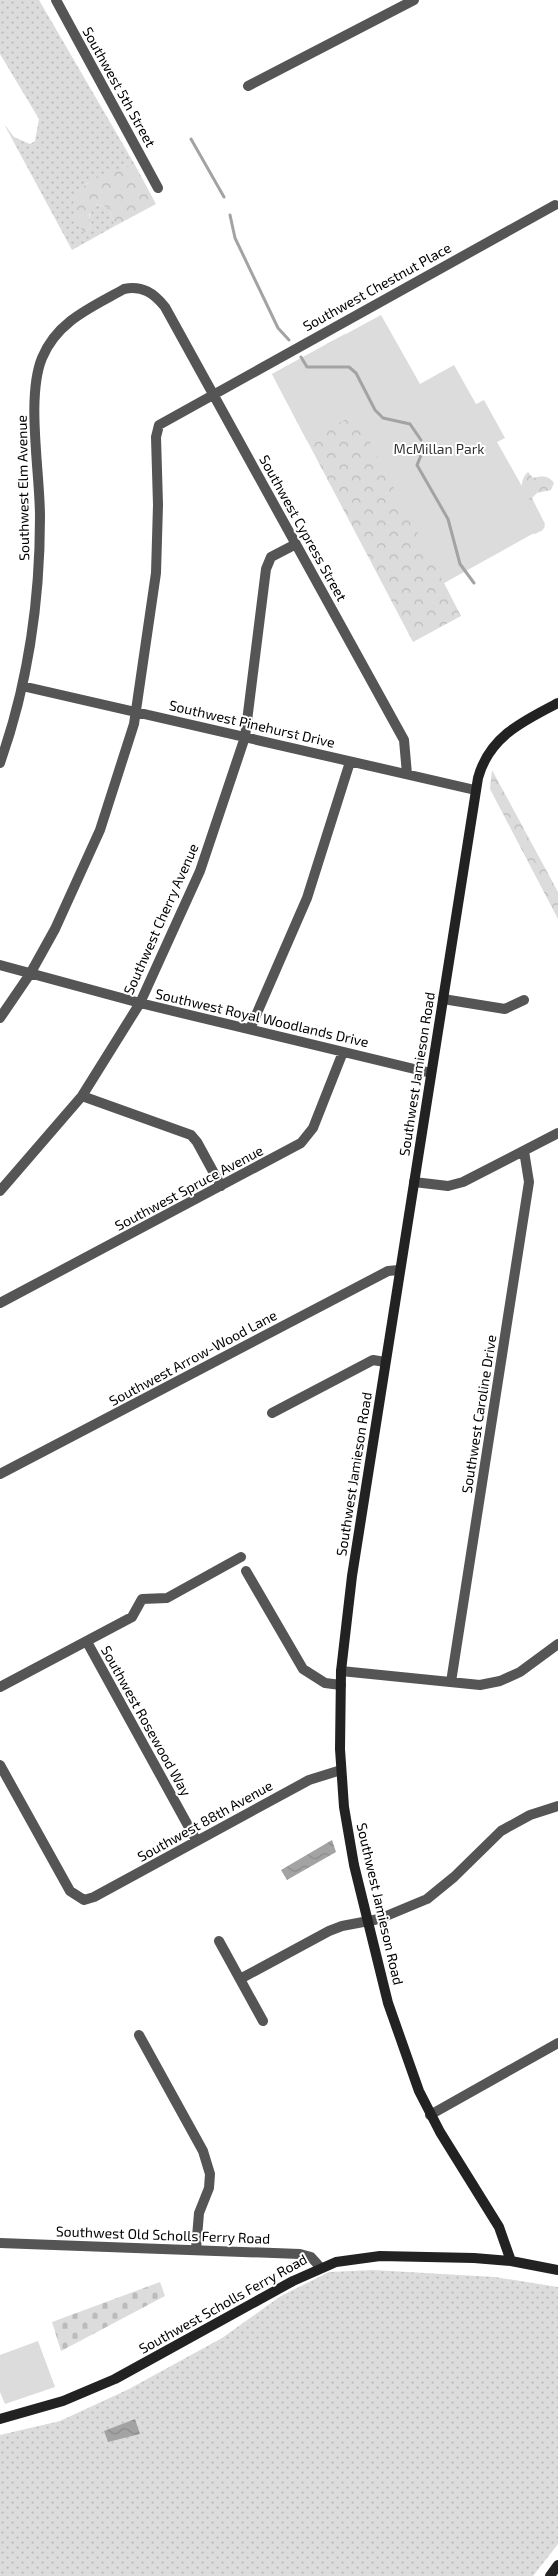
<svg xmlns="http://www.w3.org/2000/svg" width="558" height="2576" font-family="'Exo 2',sans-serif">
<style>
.grass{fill:url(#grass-dots)}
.forest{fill:url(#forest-crowns)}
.cemetery{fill:url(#cemetery-stones)}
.park{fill:#dcdcdc}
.water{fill:url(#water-waves)}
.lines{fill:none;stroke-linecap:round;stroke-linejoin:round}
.stream{stroke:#a3a3a3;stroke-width:3}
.street{stroke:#555;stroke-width:10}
.secondary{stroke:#222;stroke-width:10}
.labels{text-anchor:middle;stroke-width:4;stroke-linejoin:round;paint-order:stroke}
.street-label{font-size:14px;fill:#000;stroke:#fff}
.park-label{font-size:14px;fill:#333;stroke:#fff}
</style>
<defs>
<pattern id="grass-dots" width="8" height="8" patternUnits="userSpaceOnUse" patternTransform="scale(1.25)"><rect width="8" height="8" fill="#dcdcdc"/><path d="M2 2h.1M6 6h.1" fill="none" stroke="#bbb" stroke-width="1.8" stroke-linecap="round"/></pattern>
<pattern id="forest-crowns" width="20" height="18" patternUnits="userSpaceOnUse" patternTransform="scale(1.25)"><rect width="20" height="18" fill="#dcdcdc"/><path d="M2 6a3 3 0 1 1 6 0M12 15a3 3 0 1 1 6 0" fill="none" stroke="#bbb"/></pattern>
<pattern id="cemetery-stones" width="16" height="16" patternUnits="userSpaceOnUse" patternTransform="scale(1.25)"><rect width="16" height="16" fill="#dcdcdc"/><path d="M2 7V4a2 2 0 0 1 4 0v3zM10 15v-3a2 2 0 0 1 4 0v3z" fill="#bbb"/></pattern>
<pattern id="water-waves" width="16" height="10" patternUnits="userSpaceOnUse" patternTransform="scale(1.25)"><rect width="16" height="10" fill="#a3a3a3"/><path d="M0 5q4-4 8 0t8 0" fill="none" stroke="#8b8b8b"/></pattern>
</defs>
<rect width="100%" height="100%" fill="#fff"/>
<path class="grass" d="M0,0H39L135,165L86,184L84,234L91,226C89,216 88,210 97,204L109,208L115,226L72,250L4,124L14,137L30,144L35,141L39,119L0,54Z
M373,2270L495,2277L558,2287V2544L533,2576H0V2435L60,2421L129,2389L222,2338L281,2296L329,2272Z"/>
<path class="forest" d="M135,165L156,204L115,226L109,208L97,204L89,214L91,226L84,234C81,227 73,216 73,208C73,181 115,170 135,165Z
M345,334L467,570L444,583L461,616L413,642L272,374Z
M528,472L533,478C542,476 548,475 554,483L551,490L537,493L532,498L545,524L543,530L535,534L531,533C527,518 514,483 528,472Z
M492,770L558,892V919L490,789Z"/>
<path class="cemetery" d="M160,2282L165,2296L61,2351L52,2322Z"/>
<path class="park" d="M381,315L420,384L454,365L476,404L484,400L505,438L497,442L545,527L444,583L355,414L307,441L272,374Z
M38,2341L55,2387L5,2404L0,2392V2355Z"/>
<path class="water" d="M332,1840L336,1852L287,1880L281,1870Z
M135,2419L140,2434L108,2442L104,2431Z"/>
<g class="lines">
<path class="stream" d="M191,139L224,197
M230,215L235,238L278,328L289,340
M301,357L307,367H349L356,373L375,410L383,418L410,424L421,440
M422,453L417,465L448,519L460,564L474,583"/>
<path class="street" d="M56,0L158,188
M248,86L414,0
M22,686L475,790
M0,763C28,684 40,600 40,517C40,472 26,397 42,358C57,321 92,307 124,289C142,285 154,293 165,307L404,740L407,774
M0,965L140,1003L431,1073
M443,999L505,1009L524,1000
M0,1018L30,974L55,929L100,830L134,724L156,573L158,505L156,437L159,425L555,205
M250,1029L307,898L350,762
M82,1096L191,1135L197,1142L221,1186
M414,1182L448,1186L463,1182L558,1133
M0,1191L82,1096L140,1003L200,871L245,737L266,569L271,557L296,544
M0,1303L301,1143L313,1128L343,1052
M272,1413L373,1360L385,1362
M0,1474L388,1271L399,1270
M246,1571L303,1669L325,1683L341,1685
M87,1642L196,1840
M341,1671L480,1685L500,1681L520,1672L558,1644
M451,1682L529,1182L524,1151
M0,1687L132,1617L142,1599L167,1598L241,1557
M0,1765L70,1891L84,1900L94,1897L309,1780L341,1770
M219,1941L263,2021
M240,1979L329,1931L342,1926L379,1919L427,1899L454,1877L501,1831L530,1815L558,1806
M139,2035L203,2151L210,2174L209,2188L199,2213L196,2249
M430,2115L558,2043
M0,2243L300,2254L311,2257L320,2267"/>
<path class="secondary" d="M511,2261L499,2227L440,2132L419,2091L388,2003L354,1865L344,1807L340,1749L341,1671L352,1576L478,778C489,737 523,721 558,703
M0,2419L63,2401L115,2379L293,2281L336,2262L380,2256L474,2258L511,2261L558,2270
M550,2576L558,2565"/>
</g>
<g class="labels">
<g class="street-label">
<text transform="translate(119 87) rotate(61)" y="5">Southwest 5th Street</text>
<text transform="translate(377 287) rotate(-29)" y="5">Southwest Chestnut Place</text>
<text transform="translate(23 488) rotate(-91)" y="5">Southwest Elm Avenue</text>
<text transform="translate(303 528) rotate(61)" y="5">Southwest Cypress Street</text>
<text transform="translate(252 724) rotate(13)" y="5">Southwest Pinehurst Drive</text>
<text transform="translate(161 919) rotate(-66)" y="5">Southwest Cherry Avenue</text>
<text transform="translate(262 1018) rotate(13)" y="5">Southwest Royal Woodlands Drive</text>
<text transform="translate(417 1074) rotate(-81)" y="5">Southwest Jamieson Road</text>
<text transform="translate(189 1188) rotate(-28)" y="5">Southwest Spruce Avenue</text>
<text transform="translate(193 1358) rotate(-28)" y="5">Southwest Arrow-Wood Lane</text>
<text transform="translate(479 1414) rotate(-81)" y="5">Southwest Caroline Drive</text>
<text transform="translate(354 1474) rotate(-81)" y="5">Southwest Jamieson Road</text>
<text transform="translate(146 1721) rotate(61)" y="5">Southwest Rosewood Way</text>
<text transform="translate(205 1821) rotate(-29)" y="5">Southwest 88th Avenue</text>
<text transform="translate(380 1904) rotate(77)" y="5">Southwest Jamieson Road</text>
<text transform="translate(163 2235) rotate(2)" y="5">Southwest Old Scholls Ferry Road</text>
<text transform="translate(223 2304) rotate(-29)" y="5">Southwest Scholls Ferry Road</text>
</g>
<g class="park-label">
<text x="439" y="454">McMillan Park</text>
</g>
</g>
</svg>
